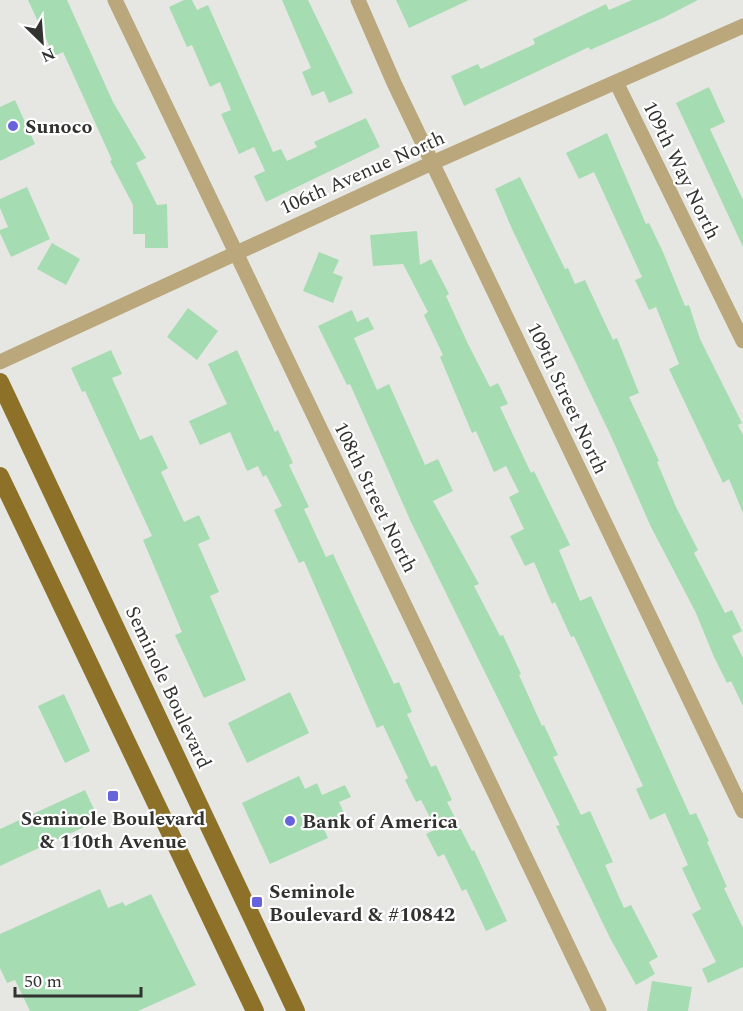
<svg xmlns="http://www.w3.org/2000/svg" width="743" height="1011" font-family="Spectral,serif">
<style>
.building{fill:#a6dcb2}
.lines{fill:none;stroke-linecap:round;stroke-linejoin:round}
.street{stroke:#baa77b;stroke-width:15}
.primary{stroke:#8d7129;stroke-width:18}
.poi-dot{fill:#6663dd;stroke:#fff;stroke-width:2}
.labels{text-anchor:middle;stroke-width:4.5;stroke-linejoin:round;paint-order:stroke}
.poi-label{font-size:20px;font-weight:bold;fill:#323331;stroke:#fff;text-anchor:start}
.street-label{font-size:20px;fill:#323331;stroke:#fff}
</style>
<rect width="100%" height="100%" fill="#e6e7e3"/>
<path class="building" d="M28,0H67L113,102L146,158L136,163L157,205L167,204L168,248H145V234H133V205L110,161L112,160L63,52L54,56Z
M184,0H192L197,10L208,5L273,152L281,149L287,161L317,147L314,142L366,118L380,147L266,202L254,176L265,171L254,147L239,154L221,114L231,110L220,82L210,87L192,45L187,47L169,7Z
M282,0H308L353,93L329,103L324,91L312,96L302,72L311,68Z
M396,0H469L409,28Z
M632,0H698L663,18L590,50L589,47L464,106L451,76L478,64L481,69L535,44L533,39L606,4L609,10Z
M709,87L725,122L710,129L743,200V247L676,103Z
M15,100L35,144L0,161V107Z
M607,133L646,224L649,223L663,252L685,306L689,305L700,339L742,423L738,425L743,435V513L729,479L723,483L669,369L679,364L656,307L649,310L635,280L642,277L594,172L579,179L566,153Z
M520,177L565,269L568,268L575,284L585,280L613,340L617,338L639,393L629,397L659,461L657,462L676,507L698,550L694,553L725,613L732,610L742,631L732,636L743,658V706L731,681L727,683L714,657L696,613L651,527L610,434L512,229L495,189Z
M27,187L50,239L11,257L0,233V230L8,227L0,208V199Z
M417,231L420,265L431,259L449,294L446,296L468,344L490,387L498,383L508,404L500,407L531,473L534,471L570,545L559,550L580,601L591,596L690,815L696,813L709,841L707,842L727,887L724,888L743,928V967L708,983L702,969L716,962L692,914L701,909L682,868L688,865L665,813L650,820L636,789L643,786L574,636L571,637L555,602L552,604L534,562L525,566L510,536L524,529L509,497L519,492L506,466L494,472L476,431L472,433L440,357L443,355L424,315L428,312L403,264L373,266L370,235Z
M52,243L80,259L66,285L37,269Z
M319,252L339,260L333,273L343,277L333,303L303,291Z
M188,308L218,331L197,360L167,337Z
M352,310L357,322L368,317L374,329L354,338L377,390L389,384L425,465L438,459L453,491L433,501L479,584L474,586L500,636L503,635L521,674L519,675L542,726L544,725L558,755L553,757L581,815L590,811L613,862L605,865L624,908L631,905L658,957L649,962L655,974L636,985L610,938L556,826L560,825L411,522L350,384L347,385L318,326Z
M111,350L122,374L112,378L140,440L152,435L168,468L161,472L184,522L199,515L210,539L198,544L219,592L210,596L246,680L204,698L175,635L182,632L143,540L152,536L85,391L82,392L71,368Z
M237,350L275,432L278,430L293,463L289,465L309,507L304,509L326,557L333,554L394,684L399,682L412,712L407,714L431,767L436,765L452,800L447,802L472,851L474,850L507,921L486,931L466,889L462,891L444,854L438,857L426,834L436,829L421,800L416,802L405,780L408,778L383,725L377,728L304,561L299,563L274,510L282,506L266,475L263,477L258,466L247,471L230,432L200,445L189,421L227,404L208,364Z
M290,692L309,733L247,763L228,723Z
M64,694L90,751L65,763L38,706Z
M299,776L305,789L317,783L322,795L345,785L351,797L339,802L345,815L322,825L328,838L270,864L242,803Z
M85,790L99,820L0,866V829Z
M100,889L108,908L123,902L125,906L151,894L196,985L138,1011H30L15,980L7,983L0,968V934Z
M652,981L692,987L688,1011H647Z"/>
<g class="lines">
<path class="street" d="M115,0L599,1011
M358,0L394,83L743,811
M616,82L743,341
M0,362L432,163L743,26"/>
<path class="primary" d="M0,382L296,1011
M0,476L255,1011"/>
</g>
<g class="poi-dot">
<circle cx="13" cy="126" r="6"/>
<rect x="107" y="790" width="12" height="12" rx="3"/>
<circle cx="290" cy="821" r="6"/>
<rect x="251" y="896" width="12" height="12" rx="3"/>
</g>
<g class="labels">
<g class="poi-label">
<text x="25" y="133">Sunoco</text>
<text x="113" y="825" text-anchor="middle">Seminole Boulevard<tspan x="113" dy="23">&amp; 110th Avenue</tspan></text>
<text x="302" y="828">Bank of America</text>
<text x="269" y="898">Seminole<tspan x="269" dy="23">Boulevard &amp; #10842</tspan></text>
</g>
<g class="street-label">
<text transform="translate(682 170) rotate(64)" y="7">109th Way North</text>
<text transform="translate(362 172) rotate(-24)" y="7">106th Avenue North</text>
<text transform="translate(568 398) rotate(65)" y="7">109th Street North</text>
<text transform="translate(376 497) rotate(64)" y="7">108th Street North</text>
<text transform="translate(169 687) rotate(65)" y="7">Seminole Boulevard</text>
</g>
</g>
<g transform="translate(42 42) rotate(155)" stroke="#ffffff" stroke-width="4.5" paint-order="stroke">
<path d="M0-4.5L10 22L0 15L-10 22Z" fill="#323331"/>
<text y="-9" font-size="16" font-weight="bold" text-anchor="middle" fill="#323331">N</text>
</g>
<path d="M15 987v9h126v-9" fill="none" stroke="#323331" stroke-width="3"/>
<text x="24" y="987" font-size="18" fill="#323331" stroke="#ffffff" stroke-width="4.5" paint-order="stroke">50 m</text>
</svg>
